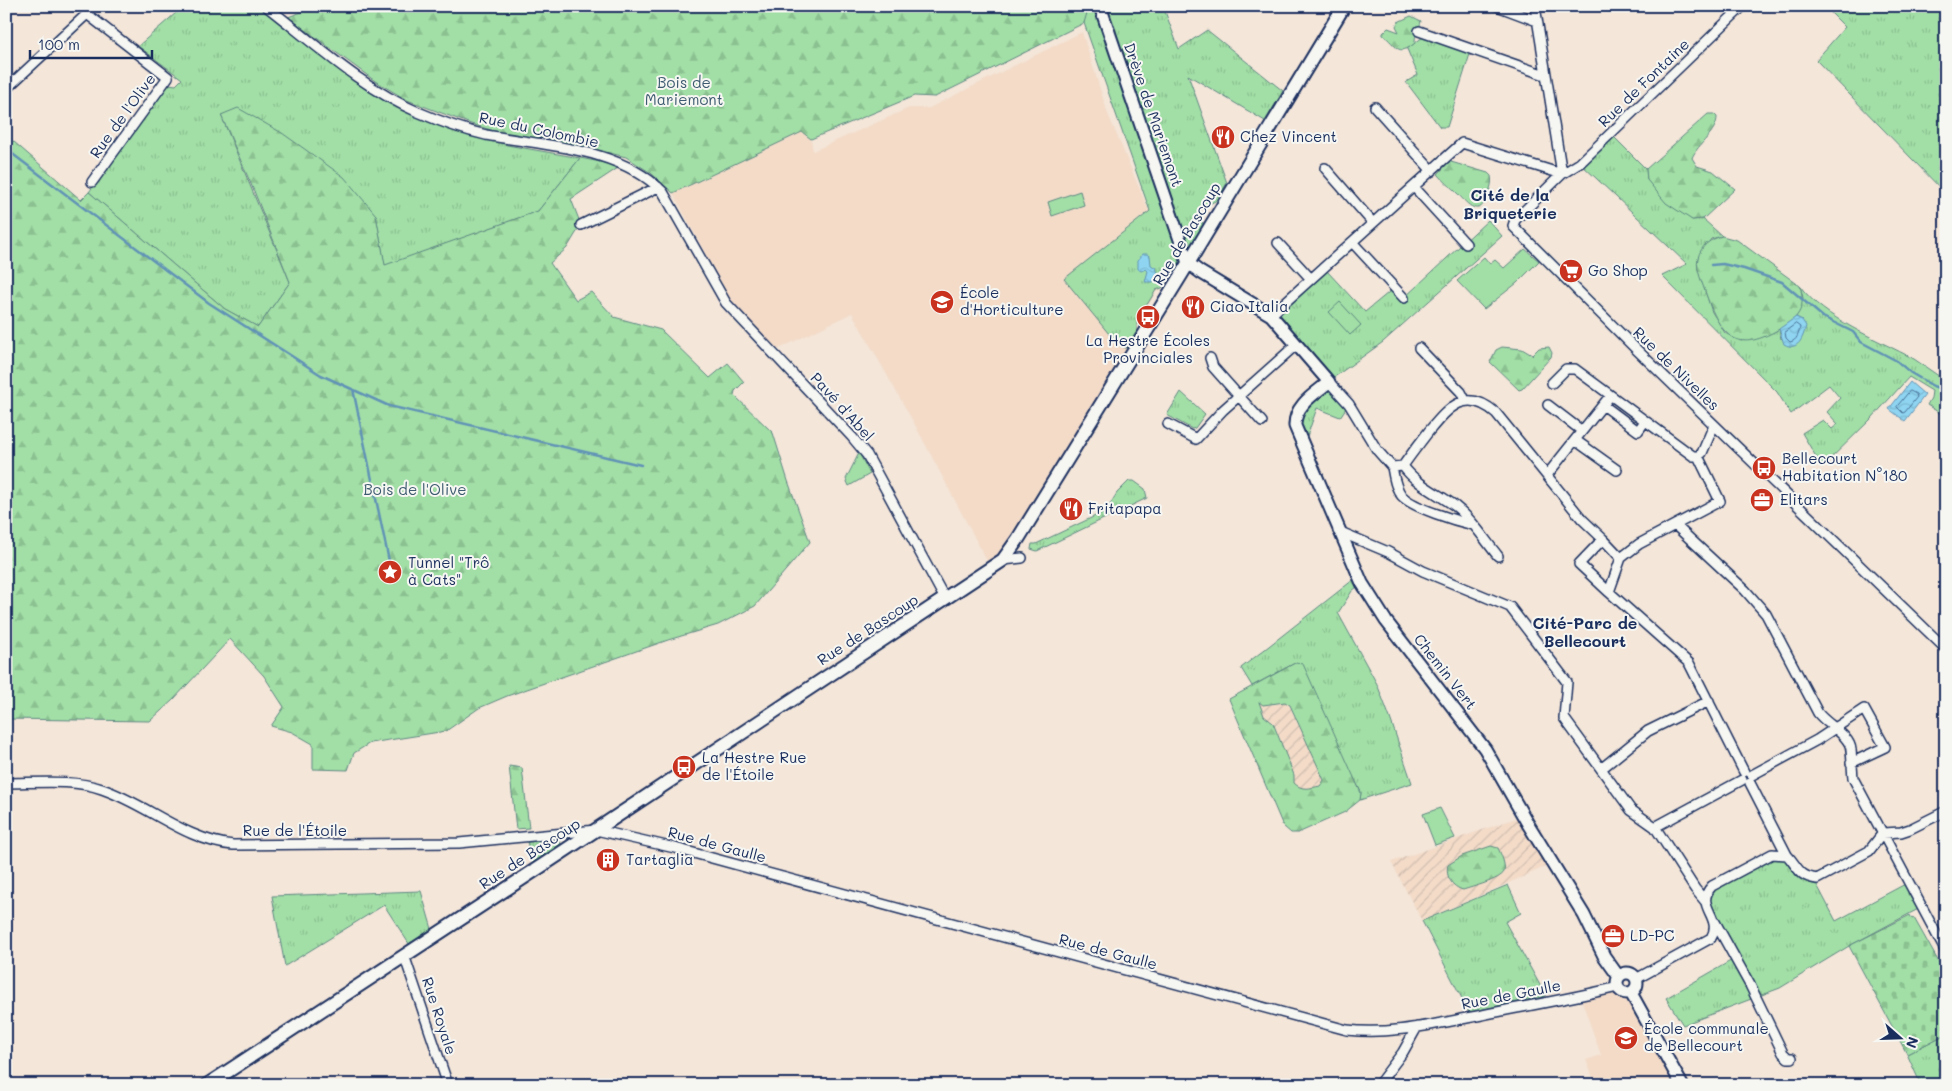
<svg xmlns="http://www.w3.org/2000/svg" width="1952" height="1091" font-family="Mali,sans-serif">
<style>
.built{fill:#f3dbc8}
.industrial{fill:url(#industrial-furrows)}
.grass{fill:url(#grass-tufts);stroke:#5e8782}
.forest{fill:url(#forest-firs);stroke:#5e8782;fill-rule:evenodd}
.cemetery{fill:url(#cemetery-stones);stroke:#5e8782}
.garden{fill:#a2dfa6;stroke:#5e8782}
.water{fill:url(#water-waves);stroke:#6193b6}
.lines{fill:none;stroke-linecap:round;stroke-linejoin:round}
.shore{stroke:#497199;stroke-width:1}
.stream{stroke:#6193b6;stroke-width:2.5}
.minor-casing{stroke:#1b2f5e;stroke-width:12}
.tertiary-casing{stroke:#1b2f5e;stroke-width:15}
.secondary-casing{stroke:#1b2f5e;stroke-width:16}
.minor{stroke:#f6f6f2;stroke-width:9}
.tertiary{stroke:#f6f6f2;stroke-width:11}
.secondary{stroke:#f6f6f2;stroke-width:12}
.labels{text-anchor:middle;stroke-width:4;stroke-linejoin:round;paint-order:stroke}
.park-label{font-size:15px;fill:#3d5b70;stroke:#f6f6f2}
.street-label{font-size:15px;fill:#1b2f5e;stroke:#f6f6f2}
.poi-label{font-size:15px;fill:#1b2f5e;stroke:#f6f6f2;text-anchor:start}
.neighbourhood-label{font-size:16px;font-weight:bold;fill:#1b2f5e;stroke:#f6f6f2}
</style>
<defs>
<pattern id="industrial-furrows" width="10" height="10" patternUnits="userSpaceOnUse" patternTransform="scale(1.25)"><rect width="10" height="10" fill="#f3dbc8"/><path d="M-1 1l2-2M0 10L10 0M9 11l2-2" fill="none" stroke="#d0bcae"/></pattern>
<pattern id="grass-tufts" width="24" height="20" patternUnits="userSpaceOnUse" patternTransform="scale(1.25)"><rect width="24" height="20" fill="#a2dfa6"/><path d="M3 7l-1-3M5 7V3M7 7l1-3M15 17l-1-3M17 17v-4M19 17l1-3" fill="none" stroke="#8bc091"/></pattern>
<pattern id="forest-firs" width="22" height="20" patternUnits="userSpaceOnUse" patternTransform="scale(1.25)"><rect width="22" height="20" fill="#a2dfa6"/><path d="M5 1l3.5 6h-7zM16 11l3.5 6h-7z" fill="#8bc091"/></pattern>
<pattern id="cemetery-stones" width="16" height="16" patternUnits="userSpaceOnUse" patternTransform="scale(1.25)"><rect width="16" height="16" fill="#a2dfa6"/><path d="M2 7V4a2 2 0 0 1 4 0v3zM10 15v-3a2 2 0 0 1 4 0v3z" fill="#8bc091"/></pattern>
<pattern id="water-waves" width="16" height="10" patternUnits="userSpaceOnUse" patternTransform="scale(1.25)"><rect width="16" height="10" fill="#8fd5f1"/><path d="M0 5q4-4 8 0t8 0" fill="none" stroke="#7bb7d1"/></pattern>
</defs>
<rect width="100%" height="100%" fill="#f4e6d9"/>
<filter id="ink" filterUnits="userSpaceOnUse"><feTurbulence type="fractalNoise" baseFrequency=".02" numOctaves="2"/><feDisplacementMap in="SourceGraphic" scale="10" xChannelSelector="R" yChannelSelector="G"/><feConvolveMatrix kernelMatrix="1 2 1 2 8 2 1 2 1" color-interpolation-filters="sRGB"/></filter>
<g filter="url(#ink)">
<path class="built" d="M1082,32L1108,114L1174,270L1162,289L1156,292L1138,323V332L1018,528L999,553L988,563L915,425L852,313L777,350L740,312L726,293L673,193L802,132L811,139L813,151L909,108H929Z
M1619,990L1627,993L1681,1082L1674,1085H1596L1586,1060L1601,1055L1580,996Z"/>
<path class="industrial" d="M1258,701L1269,705L1285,702L1290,705L1318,765L1324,780L1320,786L1308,789L1299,788L1294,783L1293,775L1273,723L1264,716Z
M1520,813L1552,864L1422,921L1391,862L1516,818Z"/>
<path class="grass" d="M184,6H265L303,40L357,83L405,109L507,145L580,158L538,211L385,266L376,215L221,115L290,282L258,327L225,309L89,192L169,84L176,85L182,79L138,46Z
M1086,6H1163L1179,49L1207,30L1283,91L1265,121L1188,75L1227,183L1217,200L1198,210L1206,233L1181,275L1173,271L1162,288L1156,290L1137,321V331L1126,348L1118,345L1064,279L1150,211L1084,23Z
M1824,6H1943L1946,11V194L1816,60L1845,27Z
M1423,37L1470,54L1447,127H1440L1406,82L1418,75L1407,49Z
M1611,134L1646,169L1647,180L1692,220L1703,219L1722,236L1711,239L1698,258V269L1712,312L1725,333L1741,341L1774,332L1779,329L1781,339L1802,320L1796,317L1803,298L1800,286C1824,319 1877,339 1914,359C1925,366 1935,374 1946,381V417L1927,405L1931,398L1932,391L1909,377L1872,418L1822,467L1802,433L1823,420L1832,429L1838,424L1827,412L1840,398L1829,385L1791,414L1777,392L1662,276L1687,264L1580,163Z
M1488,220L1502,236L1383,342L1333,378L1280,318L1281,311L1326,270L1365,312L1394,288L1404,298Z
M1329,389L1346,408L1340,417L1317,408L1305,442L1299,423L1304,408Z
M1181,392L1205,414L1195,428L1192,429L1167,415Z
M1129,481H1134L1145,489L1147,498L1037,551L1031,549L1032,544H1036L1106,511L1117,493Z
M1358,576L1362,583L1352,591L1338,613L1377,684L1390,718L1412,783L1360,800L1361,792L1295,663L1252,686L1241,668Z
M559,839L561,844L560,847L533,863L527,842Z
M1773,857L1786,859C1797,878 1796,880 1817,885L1836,921L1909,882L1922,907L1849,946L1780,988L1683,1025L1666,998L1734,959L1714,920L1706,894Z
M1508,885L1521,913L1505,922L1546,996L1469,1012L1422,921Z
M421,891L434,936L413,950L384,905L285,966L272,896Z
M1946,1034V1076L1921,1085L1907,1054Z"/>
<path class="forest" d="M318,6H1089L1084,23L935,97L914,96L811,139L802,132L673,193L651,173L626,157L585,147L511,136L471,124L407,100L375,81L288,17Z
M1411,16L1421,21C1420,28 1414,36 1415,43C1397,58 1397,45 1383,35V33L1388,28L1399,32L1396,26L1398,22Z
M238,108L282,133L344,177L376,215L385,265L538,211L580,158L621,166L571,199L581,225L567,248L550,263L576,300L591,292L614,317L661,330L710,378L728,363L744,382L735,391L734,395L773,433L788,481L810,542L755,606L718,625L668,640L507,696L479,708L446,731L370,743L354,753L348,770L313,769V744L292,732L271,726L284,707L264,676L230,639L173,700L150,721L6,719V135L81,200L89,192L225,309L258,327L290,282L254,191L221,115Z
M1708,114H1714L1717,117C1717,133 1698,143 1692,158L1697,166L1713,171L1735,189L1703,219L1692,220L1666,203L1647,180L1646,169Z
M1449,162H1451L1488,173L1491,176C1493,184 1489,192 1486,199C1478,219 1465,201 1457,193C1451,187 1444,181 1438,174Z
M1722,236L1737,240L1800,286C1805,303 1802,315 1786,325C1740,354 1723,343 1706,294C1703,284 1695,269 1698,258C1701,245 1711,239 1722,236Z
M1502,347L1522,349L1532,355L1539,348L1549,347L1552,353L1551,357L1522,389L1519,390L1490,362L1496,350Z
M1295,663L1303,664L1361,793L1360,800L1345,812L1298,833H1291L1283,826L1229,699ZM1259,702L1263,705L1285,702L1290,705L1324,780L1320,786C1310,788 1302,791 1294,783V775L1273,723L1264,716Z
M509,766L522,768L529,828L516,829Z
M1491,846L1498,848C1501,854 1506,865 1504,872C1500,880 1472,887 1463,890C1452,887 1445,876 1448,865L1462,856Z"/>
<path class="cemetery" d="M1910,915L1912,919L1914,918L1946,975V1034L1907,1054L1849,946Z"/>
<path class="garden" d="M1080,191L1084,205L1052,216L1048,202Z
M1525,249L1539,261L1517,283L1484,309L1457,281L1484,257L1490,264L1495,260L1504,268Z
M1340,302L1361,325L1350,335L1329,312Z
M859,453L870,474L849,486L846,479Z
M1440,808L1455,838L1435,845L1423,814Z"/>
<path class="water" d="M1143,254H1148L1150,256L1151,265L1156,268L1158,273L1153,282H1145L1148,271L1146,269L1141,271L1138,269V260Z
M1796,317L1802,320L1806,326C1803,338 1798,352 1784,344L1779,329Z
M1910,382L1925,395L1905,421L1889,409Z"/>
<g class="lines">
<path class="shore" d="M1796,324L1800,327C1799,333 1797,341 1790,342L1786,338L1785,332Z
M1910,391L1916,394L1917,397L1905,412L1903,413L1897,407Z"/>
<path class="stream" d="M6,149L209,303L321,375L389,406L641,465
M1711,265L1723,264L1744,269L1782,282L1823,317L1853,332L1861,342L1897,361L1911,373L1933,386L1946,391
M353,389L389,561"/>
<g class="minor-casing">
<path id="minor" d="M266,6C314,43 362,88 418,112C439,121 464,130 486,135C545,146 619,147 663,192L726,303L852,437L867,455L945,599
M1497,6L1537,21
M1535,6L1562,174
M1743,6L1580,163L1562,174L1515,220L1513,226L1638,351L1946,649
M87,14L168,77L92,182
M1419,31L1545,75
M6,89L87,14L90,6
M1375,107L1432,171
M1325,168L1373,223
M1414,187L1466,244
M581,225L658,187
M1352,242L1404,298
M1278,243L1311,279
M1271,315L1462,143L1562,174
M1419,348L1461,392L1465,400
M1210,358L1213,367L1262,422
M1329,382L1349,404L1377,450L1392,467L1403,466C1411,454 1420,443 1429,431C1449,407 1466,387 1496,413L1582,519L1603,539
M1552,383L1566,369H1575L1693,456H1698L1702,453L1714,425
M1548,405L1582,431
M1603,405L1638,431L1645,421
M1168,424L1196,439L1223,410L1297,344
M1575,440L1617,470
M1403,466C1416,484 1437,493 1455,506C1472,519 1484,539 1498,556
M1392,467C1394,477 1395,488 1402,496C1413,508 1457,521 1473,525
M1547,475L1610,396
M1675,525L1745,590L1766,614L1818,713C1827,725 1850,735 1851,750C1852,759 1852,768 1853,778L1946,952
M1338,531L1388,552L1423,571L1510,607L1567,682L1564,718L1631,810L1655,827L1695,889L1705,901
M1621,558L1639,544L1720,501L1698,456
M1003,560L1022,558
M1609,592L1579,564L1603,539L1621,558L1609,592L1689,663L1744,772
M1601,769L1648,731L1709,701
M1752,775L1817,740L1864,709L1885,747L1851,763
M6,783C37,783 73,779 102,789C147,804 184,840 233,845L459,843L596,830L675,848L1347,1030C1389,1035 1430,1025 1472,1017C1520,1007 1569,999 1618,987
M1750,783L1787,855
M1655,827L1742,780
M1715,922L1750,985L1783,1053L1788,1058H1792
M404,955L448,1085
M1636,979L1711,938C1724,917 1693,906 1712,886L1772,854L1787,855C1799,868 1798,876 1817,879L1869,851L1883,833L1901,832L1910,829L1946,811
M1378,1085L1403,1052L1417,1027"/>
</g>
<g class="tertiary-casing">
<path id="tertiary" d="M1100,6L1188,263L1200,272L1271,315L1329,382C1316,393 1294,405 1295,426L1362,583L1386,621L1485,749L1528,824L1584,915L1604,956L1619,977
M1617 983a10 10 0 1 1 20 0a10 10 0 1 1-20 0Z
M1631,993L1682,1085"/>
</g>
<g class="secondary-casing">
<path id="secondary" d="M207,1085L543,865L1003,560L1018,539L1181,275L1344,6"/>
</g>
<use href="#minor" class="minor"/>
<use href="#tertiary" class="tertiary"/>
<use href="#secondary" class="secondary"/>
</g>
</g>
<defs>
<g id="restaurant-disc" transform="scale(1.25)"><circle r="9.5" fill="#c8321e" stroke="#f6f6f2"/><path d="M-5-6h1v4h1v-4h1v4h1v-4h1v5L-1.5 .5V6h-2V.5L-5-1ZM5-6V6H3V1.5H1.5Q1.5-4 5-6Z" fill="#fff"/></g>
<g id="supermarket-disc" transform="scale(1.25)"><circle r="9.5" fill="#c8321e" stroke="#f6f6f2"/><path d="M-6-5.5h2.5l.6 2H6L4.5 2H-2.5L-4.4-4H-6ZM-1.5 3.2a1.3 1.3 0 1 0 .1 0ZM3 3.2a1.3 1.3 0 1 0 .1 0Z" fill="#fff"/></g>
<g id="university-disc" transform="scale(1.25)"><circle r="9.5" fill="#c8321e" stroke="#f6f6f2"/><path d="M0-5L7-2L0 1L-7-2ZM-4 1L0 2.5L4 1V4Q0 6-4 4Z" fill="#fff"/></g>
<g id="bus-disc" transform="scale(1.25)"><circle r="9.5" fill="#c8321e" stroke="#f6f6f2"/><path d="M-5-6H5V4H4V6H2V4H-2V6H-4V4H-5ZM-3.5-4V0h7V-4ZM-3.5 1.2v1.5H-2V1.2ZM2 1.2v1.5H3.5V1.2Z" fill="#fff"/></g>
<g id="office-disc" transform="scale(1.25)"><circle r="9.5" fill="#c8321e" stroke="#f6f6f2"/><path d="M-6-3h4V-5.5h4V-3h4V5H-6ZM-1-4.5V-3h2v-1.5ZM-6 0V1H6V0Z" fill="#fff"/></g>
<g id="sight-disc" transform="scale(1.25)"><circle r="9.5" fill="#c8321e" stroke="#f6f6f2"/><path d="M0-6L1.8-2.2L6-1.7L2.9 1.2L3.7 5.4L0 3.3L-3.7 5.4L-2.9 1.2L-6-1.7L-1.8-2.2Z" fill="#fff"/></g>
<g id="building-disc" transform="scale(1.25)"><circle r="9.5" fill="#c8321e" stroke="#f6f6f2"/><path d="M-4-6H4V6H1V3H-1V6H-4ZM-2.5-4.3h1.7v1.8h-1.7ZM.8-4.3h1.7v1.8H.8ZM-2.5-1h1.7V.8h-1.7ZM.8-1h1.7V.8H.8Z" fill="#fff"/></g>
<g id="school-disc" transform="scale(1.25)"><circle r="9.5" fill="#c8321e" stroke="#f6f6f2"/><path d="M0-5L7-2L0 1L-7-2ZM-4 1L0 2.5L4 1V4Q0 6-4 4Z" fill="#fff"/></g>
</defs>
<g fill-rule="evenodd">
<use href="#restaurant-disc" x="1223" y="137"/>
<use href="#supermarket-disc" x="1571" y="271"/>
<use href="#university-disc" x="942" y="302"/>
<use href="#restaurant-disc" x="1193" y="307"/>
<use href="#bus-disc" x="1148" y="317"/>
<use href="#bus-disc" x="1764" y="468"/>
<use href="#office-disc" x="1762" y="500"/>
<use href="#restaurant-disc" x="1071" y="509"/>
<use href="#sight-disc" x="390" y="572"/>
<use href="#bus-disc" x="684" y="767"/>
<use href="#building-disc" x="608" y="860"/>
<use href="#office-disc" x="1613" y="936"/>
<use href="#school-disc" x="1626" y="1038"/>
</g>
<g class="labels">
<g class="park-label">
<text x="684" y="88">Bois de<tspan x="684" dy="17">Mariemont</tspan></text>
<text x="415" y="495">Bois de l'Olive</text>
</g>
<g class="street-label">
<text transform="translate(1644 83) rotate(-44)" y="5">Rue de Fontaine</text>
<text transform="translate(1153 115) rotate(71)" y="5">Drève de Mariemont</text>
<text transform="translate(123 116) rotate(-54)" y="5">Rue de l'Olive</text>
<text transform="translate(539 130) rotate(12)" y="5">Rue du Colombie</text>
<text transform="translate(1187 234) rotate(-59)" y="5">Rue de Bascoup</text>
<text transform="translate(1676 369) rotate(44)" y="5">Rue de Nivelles</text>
<text transform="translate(842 407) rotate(48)" y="5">Pavé d'Abel</text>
<text transform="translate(868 630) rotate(-33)" y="5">Rue de Bascoup</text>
<text transform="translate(1445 672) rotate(52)" y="5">Chemin Vert</text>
<text x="295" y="836">Rue de l'Étoile</text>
<text transform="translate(717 845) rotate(15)" y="5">Rue de Gaulle</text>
<text transform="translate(530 854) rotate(-33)" y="5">Rue de Bascoup</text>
<text transform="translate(1108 952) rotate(15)" y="5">Rue de Gaulle</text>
<text transform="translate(1511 995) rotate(-11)" y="5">Rue de Gaulle</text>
<text transform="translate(439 1016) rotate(72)" y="5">Rue Royale</text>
</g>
<g class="poi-label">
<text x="1240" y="142">Chez Vincent</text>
<text x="1588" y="276">Go Shop</text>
<text x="960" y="298">École<tspan x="960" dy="17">d'Horticulture</tspan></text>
<text x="1210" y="312">Ciao Italia</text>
<text x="1148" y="346" text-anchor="middle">La Hestre Écoles<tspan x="1148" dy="17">Provinciales</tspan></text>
<text x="1782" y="464">Bellecourt<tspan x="1782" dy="17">Habitation N°180</tspan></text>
<text x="1780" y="505">Elitars</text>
<text x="1088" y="514">Fritapapa</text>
<text x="408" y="568">Tunnel "Trô<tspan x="408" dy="17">à Cats"</tspan></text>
<text x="702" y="763">La Hestre Rue<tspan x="702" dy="17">de l'Étoile</tspan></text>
<text x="626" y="865">Tartaglia</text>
<text x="1630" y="941">LD-PC</text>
<text x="1644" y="1034">École communale<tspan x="1644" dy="17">de Bellecourt</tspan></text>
</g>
<g class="neighbourhood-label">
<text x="1510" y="201">Cité de la<tspan x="1510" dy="18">Briqueterie</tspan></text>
<text x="1585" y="629">Cité-Parc de<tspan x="1585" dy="18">Bellecourt</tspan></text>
</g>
</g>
<rect width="1952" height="1091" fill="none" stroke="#f6f6f2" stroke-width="25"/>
<rect x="12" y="12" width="1927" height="1066" fill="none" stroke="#1b2f5e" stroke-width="2" filter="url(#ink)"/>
<g transform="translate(1900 1038) rotate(110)" stroke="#f6f6f2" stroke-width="4" paint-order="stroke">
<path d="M0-4L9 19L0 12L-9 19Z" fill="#1b2f5e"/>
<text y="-8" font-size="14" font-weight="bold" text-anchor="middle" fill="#1b2f5e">N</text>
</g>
<path d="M30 50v8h122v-8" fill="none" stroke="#1b2f5e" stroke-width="2.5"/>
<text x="38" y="50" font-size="15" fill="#1b2f5e" stroke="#f6f6f2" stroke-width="4" paint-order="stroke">100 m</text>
</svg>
